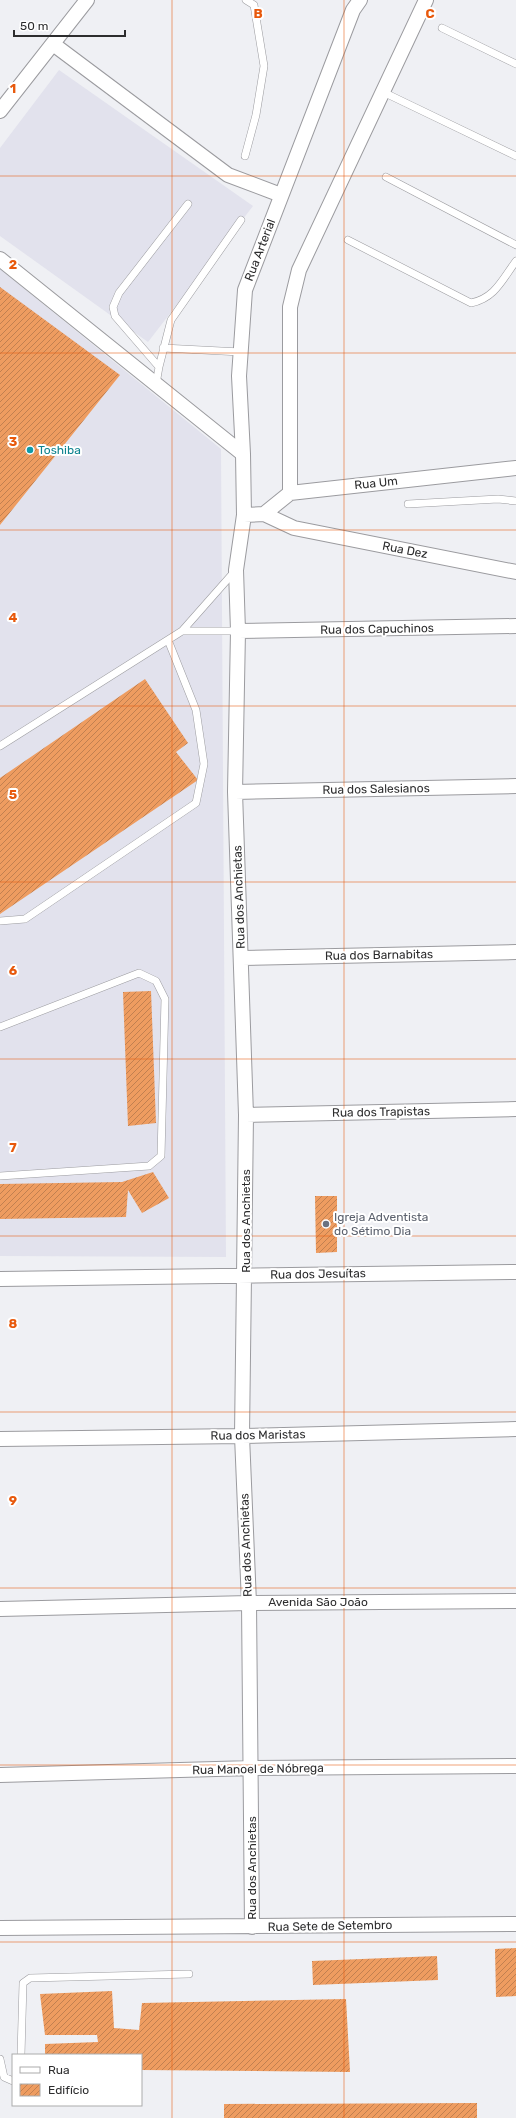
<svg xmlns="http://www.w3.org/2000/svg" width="516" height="2118" font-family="Rubik,sans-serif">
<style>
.built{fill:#e2e2ed}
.building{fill:url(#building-hatch)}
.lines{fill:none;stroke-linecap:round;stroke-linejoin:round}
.service-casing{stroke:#9b9b9f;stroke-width:8}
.minor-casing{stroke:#9b9b9f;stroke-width:16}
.service{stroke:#fff;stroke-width:7}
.minor{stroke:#fff;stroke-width:14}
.grid{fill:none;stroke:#e8590c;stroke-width:1;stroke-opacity:0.55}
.culture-dot{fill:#0f9aa8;stroke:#fff;stroke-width:1.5}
.worship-dot{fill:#6b7280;stroke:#fff;stroke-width:1.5}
.labels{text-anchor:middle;stroke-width:4;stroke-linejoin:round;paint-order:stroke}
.street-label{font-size:12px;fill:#2d2d2e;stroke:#fff}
.culture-label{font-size:12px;fill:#0d838f;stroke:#fff;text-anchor:start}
.worship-label{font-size:12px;fill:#5b616d;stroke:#fff;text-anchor:start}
.grid-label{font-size:13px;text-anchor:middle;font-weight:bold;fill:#e8590c;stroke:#fff;stroke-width:4;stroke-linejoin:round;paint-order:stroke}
</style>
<defs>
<pattern id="building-hatch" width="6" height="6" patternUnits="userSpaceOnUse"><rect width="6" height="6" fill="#ee9c60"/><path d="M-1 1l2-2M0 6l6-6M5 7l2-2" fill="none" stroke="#c18050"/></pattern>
</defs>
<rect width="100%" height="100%" fill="#eff0f4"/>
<path class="built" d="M59,70L253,206L148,342L0,236V148Z
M0,269L221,449L226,1257L0,1256Z"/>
<path class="building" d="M0,287L120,375L0,525Z
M145,679L188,743L176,752L198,780L0,914V778Z
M151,991L156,1123L128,1126L123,992Z
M153,1172L169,1198L142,1213L128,1190L126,1217L0,1219V1184L122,1182Z
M315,1196H337V1252L316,1253Z
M516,1948V1996L496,1997L495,1949Z
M437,1956L438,1980L313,1985L312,1961Z
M112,1991L114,2028L139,2030L142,2003L346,1999L350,2072L141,2070V2055H45V2044L98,2042L97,2035H45L40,1994Z
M477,2103V2118H224V2104Z"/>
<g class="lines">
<g class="service-casing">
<path id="service" d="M442,28L516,64
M383,92L516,156
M245,156L256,115L264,66L254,5L246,0
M386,177L516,245
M348,240L471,303C495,298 502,280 516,261
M163,348L241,352
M159,367L171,320L241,220
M156,384L159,367L115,316L113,307L119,293L188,204
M408,504L498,499L516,501
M182,631H238
M0,746L182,631L235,571
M0,921L25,919L196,803L204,764L196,710L168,640
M0,1027L139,973L156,981L165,999L161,1156L149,1166L0,1176
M21,2055L23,1983L30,1978L189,1974
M0,2059L4,2077L13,2081"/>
</g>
<g class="minor-casing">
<path id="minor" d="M53,44L228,175L281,195
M0,111L87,0
M0,259L243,454
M290,493V307L299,270L426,0
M264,514L294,528L516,572
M244,515L264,514L290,493L516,468
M238,631L516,626
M235,792L516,786
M242,958L516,952
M246,1115L516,1109
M0,1279L516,1272
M0,1439L242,1436L516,1429
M0,1609L249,1603L516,1601
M0,1775L252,1768L516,1766
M252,1927L249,1603L242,1436L246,1115L235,792L238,631L236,570L244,515L243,454L239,376L245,290L353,10L360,0
M0,1928L516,1924"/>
</g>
<use href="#service" class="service"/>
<use href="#minor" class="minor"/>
</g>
<path class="grid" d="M172,0V2118M344,0V2118M0,176H516M0,353H516M0,530H516M0,706H516M0,882H516M0,1059H516M0,1236H516M0,1412H516M0,1588H516M0,1765H516M0,1942H516"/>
<circle class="culture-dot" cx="30" cy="450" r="4"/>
<circle class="worship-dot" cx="326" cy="1224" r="4"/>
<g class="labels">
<g class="street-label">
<text transform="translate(260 250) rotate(-69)" y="4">Rua Arterial</text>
<text transform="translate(376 483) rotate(-6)" y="4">Rua Um</text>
<text transform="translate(405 550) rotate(11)" y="4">Rua Dez</text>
<text transform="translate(377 629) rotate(-1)" y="4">Rua dos Capuchinos</text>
<text transform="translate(376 789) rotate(-1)" y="4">Rua dos Salesianos</text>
<text transform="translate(239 897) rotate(-92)" y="4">Rua dos Anchietas</text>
<text transform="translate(379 955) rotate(-1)" y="4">Rua dos Barnabitas</text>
<text transform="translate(381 1112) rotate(-1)" y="4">Rua dos Trapistas</text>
<text transform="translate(246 1221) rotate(-90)" y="4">Rua dos Anchietas</text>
<text transform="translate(318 1274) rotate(-1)" y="4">Rua dos Jesuítas</text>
<text transform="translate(258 1435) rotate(-1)" y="4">Rua dos Maristas</text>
<text transform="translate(246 1545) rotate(-92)" y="4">Rua dos Anchietas</text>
<text x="318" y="1606">Avenida São João</text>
<text transform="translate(258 1769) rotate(-1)" y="4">Rua Manoel de Nóbrega</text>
<text transform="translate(252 1868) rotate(-90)" y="4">Rua dos Anchietas</text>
<text transform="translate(330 1926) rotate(-1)" y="4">Rua Sete de Setembro</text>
</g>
<g class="culture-label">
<text x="38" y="454">Toshiba</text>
</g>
<g class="worship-label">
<text x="334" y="1221">Igreja Adventista<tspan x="334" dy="14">do Sétimo Dia</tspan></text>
</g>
</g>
<g class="grid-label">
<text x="258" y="18">B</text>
<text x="430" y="18">C</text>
<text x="13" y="93">1</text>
<text x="13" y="269">2</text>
<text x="13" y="446">3</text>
<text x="13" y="622">4</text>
<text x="13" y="799">5</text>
<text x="13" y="975">6</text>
<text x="13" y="1152">7</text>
<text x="13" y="1328">8</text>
<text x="13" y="1505">9</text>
</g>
<rect x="12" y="2054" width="130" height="52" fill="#ffffff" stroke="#ababab"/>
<rect x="20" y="2067" width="20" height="6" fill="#ffffff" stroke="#ababab"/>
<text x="48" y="2074" font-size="12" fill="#2d2d2e">Rua</text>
<rect x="20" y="2084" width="20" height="12" fill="url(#building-hatch)" stroke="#ababab"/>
<text x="48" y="2094" font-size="12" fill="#2d2d2e">Edifício</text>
<path d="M14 30v6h111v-6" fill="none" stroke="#2d2d2e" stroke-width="2"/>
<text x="20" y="30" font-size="12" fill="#2d2d2e" stroke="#ffffff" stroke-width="3" paint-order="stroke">50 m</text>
</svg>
